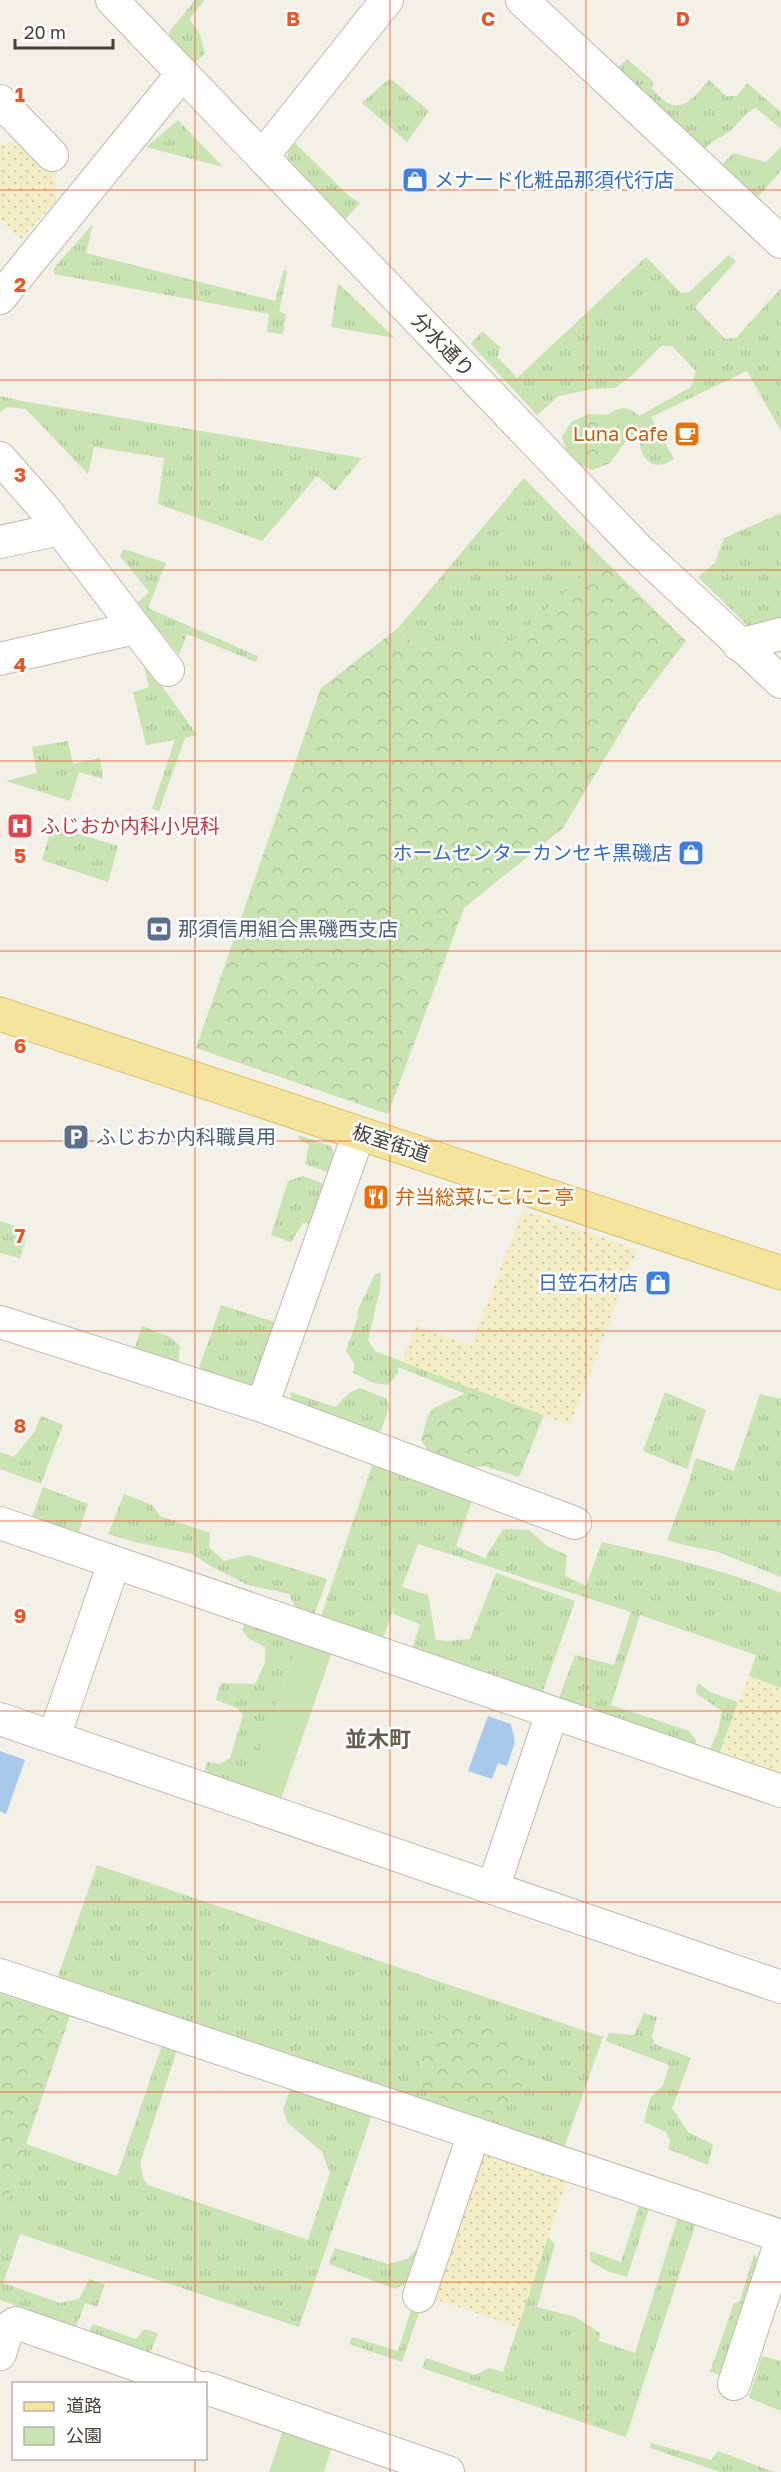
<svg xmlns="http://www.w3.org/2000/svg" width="781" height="2472" font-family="'Golos Text','Noto Sans JP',sans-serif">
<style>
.grass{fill:url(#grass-tufts)}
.forest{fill:url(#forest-crowns)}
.sand{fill:url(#sand-dots)}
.park{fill:#c9e3b3}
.water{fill:#a8c9e9}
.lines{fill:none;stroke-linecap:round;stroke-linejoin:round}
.minor-casing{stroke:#bfbbad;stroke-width:34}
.major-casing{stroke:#d9c26e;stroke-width:35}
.minor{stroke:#fff;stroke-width:32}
.major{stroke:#f5e49d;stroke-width:33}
.grid{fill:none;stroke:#e65729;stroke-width:1.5;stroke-opacity:0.55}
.labels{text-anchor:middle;stroke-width:5;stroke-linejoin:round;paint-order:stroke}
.shop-label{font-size:20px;fill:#366cbe;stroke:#fff;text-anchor:end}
.street-label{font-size:20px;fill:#444037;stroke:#fff}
.food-label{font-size:20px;fill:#c56008;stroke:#fff;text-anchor:end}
.health-label{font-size:20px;fill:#be3a42;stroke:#fff;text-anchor:start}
.service-label{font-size:20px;fill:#4e5e75;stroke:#fff;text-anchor:start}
.quarter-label{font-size:22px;font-weight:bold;fill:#665f4f;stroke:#fff}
.grid-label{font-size:20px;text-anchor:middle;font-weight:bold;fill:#e65729;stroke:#fff;stroke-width:5;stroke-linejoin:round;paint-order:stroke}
</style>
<defs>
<pattern id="grass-tufts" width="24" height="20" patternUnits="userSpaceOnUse" patternTransform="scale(1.5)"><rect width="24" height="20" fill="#c9e3b3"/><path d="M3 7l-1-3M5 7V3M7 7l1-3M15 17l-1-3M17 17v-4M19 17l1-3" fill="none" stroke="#aec49b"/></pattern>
<pattern id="forest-crowns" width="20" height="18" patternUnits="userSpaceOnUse" patternTransform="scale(1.5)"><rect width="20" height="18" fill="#c9e3b3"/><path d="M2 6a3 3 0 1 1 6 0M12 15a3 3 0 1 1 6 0" fill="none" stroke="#aec49b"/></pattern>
<pattern id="sand-dots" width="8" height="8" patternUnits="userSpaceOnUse" patternTransform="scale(1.5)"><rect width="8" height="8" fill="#f3eec6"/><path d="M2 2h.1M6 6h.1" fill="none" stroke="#d2cdab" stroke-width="1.8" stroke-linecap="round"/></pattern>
</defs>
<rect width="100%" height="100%" fill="#f2f0e7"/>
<path class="grass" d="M195,0H205L189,19L199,32L205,53L194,64L171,40L169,32Z
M627,59L654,82L652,89C657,93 664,102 670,104C686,111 700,90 709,80L726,96H737L747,83L781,112V129L756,108C743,113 737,127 726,134C713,142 713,139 703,152L615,71Z
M390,78L429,111L407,142L362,103Z
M178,120L223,167L146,147Z
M295,143L349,196L360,203L345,220L287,160L288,151Z
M781,147V171L756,199L721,166L733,153L766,162Z
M93,224L86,253L275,301L284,269L287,272L279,312L286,314L283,334L267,332L269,314L54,274V268Z
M729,255L736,261L695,307L725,339L736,338L781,288V431L747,371L651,417L674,459C656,472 640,462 640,440L626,441L625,429L607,415C621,407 626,405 639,416L691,387L696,371L672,346H661L631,376L615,388L593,389L559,396L537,415L471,344L482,331L500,347L498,358L517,378L646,257L681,293L689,292Z
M338,283L395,338L331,327Z
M0,396L27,402L362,458L335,491L317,476L262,541L158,504L164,458L94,447L88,474L26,409L7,407L0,413Z
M524,478L602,558L513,641L419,649L398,628Z
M781,513V618L750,628L698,577L715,563L724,538Z
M124,549L166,563L148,608L258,656L256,662L187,634L179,655L137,603L149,592L120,556Z
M145,662L197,735L185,738L159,811L152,809L175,740L146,745L133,692L149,687L144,666Z
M68,741L73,764L100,758L103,779L79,772L70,801L6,781L37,773L32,747Z
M52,826L118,846L108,882L42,860Z
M298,1135L331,1146L335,1157L327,1172L305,1164L309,1145L299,1140Z
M303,1176L322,1183L327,1190L316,1225L303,1223L291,1242L271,1235L288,1181Z
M0,1221L28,1230L20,1258L0,1253Z
M381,1273L380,1289L368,1340L375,1351L474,1389L466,1394L398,1367V1373L388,1385L373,1383L353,1373L355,1365L346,1351L358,1317L357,1312L375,1274Z
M221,1305L278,1323L258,1384L245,1388L198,1371Z
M142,1326L170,1337L180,1346L178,1365L134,1350Z
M360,1388L387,1399L389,1407L381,1431L370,1432L292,1402L290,1392L335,1407L349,1393Z
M665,1392L706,1410L687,1469L643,1451Z
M760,1394L781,1399V1577L715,1551L688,1546L667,1540L688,1485L696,1458L734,1471Z
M41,1416L63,1425L41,1484L0,1469V1452L14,1457L35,1431Z
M374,1460L474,1495L456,1546L485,1558L503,1529L529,1530L547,1546L567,1555L565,1576L586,1586L602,1542C663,1556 723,1569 781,1593V1688L749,1676L756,1655L640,1615L611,1705L689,1731L696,1740L695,1747L558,1701L575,1655L614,1665L631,1612L418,1544L402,1587L428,1595L436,1640L449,1641L470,1639L496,1573L575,1601L542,1694L412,1649L420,1624L393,1614L395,1605L383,1638L321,1616Z
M43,1487L88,1504L77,1537L31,1520Z
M124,1494L152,1505L160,1516L210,1533L209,1547L224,1561L249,1555L327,1579L314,1616L297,1611L289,1594L248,1585L212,1567L192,1554L135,1542L108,1534Z
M245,1622L299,1641L247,1787L204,1772L207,1762L220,1764L230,1758L243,1715L237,1708L216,1700L221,1683L255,1684L265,1663V1647L249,1639L242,1630Z
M698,1683L712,1693L738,1702L719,1754L709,1751L718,1731L722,1711L697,1694L696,1690Z
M97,1865L603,2037L564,2148L57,1979Z
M644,2013L657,2017L652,2036L655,2044L691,2058L672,2108L689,2133L713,2144L708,2165L668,2149L670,2141L666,2132L644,2122L650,2098L663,2085L669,2065L606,2041L609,2033L634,2035Z
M163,2042L178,2047L140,2163L144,2180L148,2185L308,2240L330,2173L322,2152L288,2123L283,2110L291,2087L373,2112L299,2327L20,2234L3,2283L60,2303L79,2299L89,2279L105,2284L97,2307L85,2303L76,2327L0,2300V2220L26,2144L117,2176Z
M640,2204L650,2206L627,2277L607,2271L590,2261V2251L621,2262Z
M678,2217L696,2223L626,2437L422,2368L426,2358L475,2375L489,2368L503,2372L548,2237L555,2244L537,2307L575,2317L600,2333L599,2341L635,2353Z
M423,2240L412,2281L395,2289L329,2264L335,2248L388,2264L408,2259Z
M754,2254L761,2265L725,2376L710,2372L734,2303L740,2301Z
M414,2301L422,2304L402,2362L349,2344L352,2337L398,2351Z
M93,2324L136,2339L144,2329L158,2333L150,2353L89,2331Z
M762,2356L781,2361V2411L749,2398Z
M651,2443L711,2460L718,2451L774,2472H720L650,2448Z"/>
<path class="forest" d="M589,414L607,415L625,429L626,441L610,463L592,470C575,464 566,454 562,437L571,422Z
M602,558L686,641L637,705L563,828L464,908L388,1114L196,1048L321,688L398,628L419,649L513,641Z
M474,1389L544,1415L519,1477L484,1466L467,1468L436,1462L421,1440L428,1415L434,1408Z
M0,1994L70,2016L0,2220Z
M462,2013L506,2030L528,2059L520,2094L493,2118L431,2095L416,2081L423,2044L440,2019Z"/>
<path class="sand" d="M22,142L56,173V201L21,239L0,219V145Z
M523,1210L637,1250L570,1425L402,1362L416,1325L471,1345Z
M749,1676L781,1688V1775L719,1754Z
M480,2146L569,2175L518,2327L429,2297Z"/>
<path class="park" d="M299,1641L332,1652L281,1799L247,1787Z
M284,2427L333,2443L324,2472H269Z"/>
<path class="water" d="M488,1716L511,1724L515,1742L507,1766L498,1763L492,1779L468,1771Z
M0,1751L25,1760L6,1814L0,1811Z"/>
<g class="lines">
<g class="minor-casing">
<path id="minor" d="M112,0L639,550L781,682
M522,0L781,242
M0,101L52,155
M262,157L387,0
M0,298L182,74
M0,458L43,507L168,670
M0,542L60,529
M739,645L781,634
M0,659L135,628
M0,1322L262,1406L575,1523
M262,1406L359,1133
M0,1523L781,1791
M0,1719L781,1987
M54,1737L114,1563
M493,1888L552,1713
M0,1975L781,2236
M419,2296L474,2133
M0,2354L8,2328L16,2323L191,2384
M734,2384L781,2241
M206,2388L448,2472"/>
</g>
<g class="major-casing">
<path id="major" d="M0,1014L781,1273"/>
</g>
<use href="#minor" class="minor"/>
<use href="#major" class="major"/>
</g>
<path class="grid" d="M195,0V2384M390,0V2472M586,0V2472M0,190H781M0,380H781M0,570H781M0,761H781M0,951H781M0,1141H781M0,1331H781M0,1521H781M0,1711H781M0,1902H781M0,2092H781M0,2282H781M195,2458V2472"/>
<defs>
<g id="shop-square" transform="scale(1.35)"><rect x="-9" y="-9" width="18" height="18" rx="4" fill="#3f7fe0" stroke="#fff"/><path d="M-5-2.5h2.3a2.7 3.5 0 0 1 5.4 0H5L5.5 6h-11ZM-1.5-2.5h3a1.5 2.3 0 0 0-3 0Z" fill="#fff"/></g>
<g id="cafe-square" transform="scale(1.35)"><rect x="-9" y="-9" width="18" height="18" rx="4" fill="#e8710a" stroke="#fff"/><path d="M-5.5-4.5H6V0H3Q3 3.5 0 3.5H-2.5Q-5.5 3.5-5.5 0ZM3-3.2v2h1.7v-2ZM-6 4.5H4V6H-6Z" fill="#fff"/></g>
<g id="hospital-square" transform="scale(1.35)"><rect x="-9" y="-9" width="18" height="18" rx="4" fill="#e0444e" stroke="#fff"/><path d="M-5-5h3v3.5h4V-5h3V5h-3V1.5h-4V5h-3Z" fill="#fff"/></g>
<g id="bank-square" transform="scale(1.35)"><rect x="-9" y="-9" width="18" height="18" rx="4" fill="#5c6f8a" stroke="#fff"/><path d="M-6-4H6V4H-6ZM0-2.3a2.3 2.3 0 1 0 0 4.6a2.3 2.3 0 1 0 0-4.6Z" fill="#fff"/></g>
<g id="parking-square" transform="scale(1.35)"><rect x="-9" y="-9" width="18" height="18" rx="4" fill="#5c6f8a" stroke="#fff"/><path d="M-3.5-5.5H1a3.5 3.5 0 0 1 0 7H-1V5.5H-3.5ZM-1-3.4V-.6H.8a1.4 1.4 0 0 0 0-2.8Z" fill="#fff"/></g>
<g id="restaurant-square" transform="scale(1.35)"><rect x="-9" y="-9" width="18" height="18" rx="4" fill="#e8710a" stroke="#fff"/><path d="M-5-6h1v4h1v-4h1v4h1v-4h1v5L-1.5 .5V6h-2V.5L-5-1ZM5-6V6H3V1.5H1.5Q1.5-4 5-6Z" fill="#fff"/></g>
</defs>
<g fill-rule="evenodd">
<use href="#shop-square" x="415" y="180"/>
<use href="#cafe-square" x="687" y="434"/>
<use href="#hospital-square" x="20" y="826"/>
<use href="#shop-square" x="691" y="853"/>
<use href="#bank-square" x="159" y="929"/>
<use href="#parking-square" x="76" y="1137"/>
<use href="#restaurant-square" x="376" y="1197"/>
<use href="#shop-square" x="658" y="1283"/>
</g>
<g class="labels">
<g class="shop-label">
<text x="434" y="187" text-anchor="start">メナード化粧品那須代行店</text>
<text x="672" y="860">ホームセンターカンセキ黒磯店</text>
<text x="638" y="1290">日笠石材店</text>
</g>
<g class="street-label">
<text transform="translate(443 345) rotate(46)" y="7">分水通り</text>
<text transform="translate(391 1143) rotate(18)" y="7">板室街道</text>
</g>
<g class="food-label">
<text x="668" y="441">Luna Cafe</text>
<text x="395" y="1204" text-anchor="start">弁当総菜にこにこ亭</text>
</g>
<g class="health-label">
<text x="40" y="833">ふじおか内科小児科</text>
</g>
<g class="service-label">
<text x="178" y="936">那須信用組合黒磯西支店</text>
<text x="96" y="1144">ふじおか内科職員用</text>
</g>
<g class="quarter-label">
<text x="378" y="1747">並木町</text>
</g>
</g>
<g class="grid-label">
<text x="293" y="26">B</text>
<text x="488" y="26">C</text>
<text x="683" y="26">D</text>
<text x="20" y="102">1</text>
<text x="20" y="292">2</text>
<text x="20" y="482">3</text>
<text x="20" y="672">4</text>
<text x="20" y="863">5</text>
<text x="20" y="1053">6</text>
<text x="20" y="1243">7</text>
<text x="20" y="1433">8</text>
<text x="20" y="1623">9</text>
</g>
<rect x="12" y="2382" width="195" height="78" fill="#ffffff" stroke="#b4b3af" stroke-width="1.5"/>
<rect x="24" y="2402" width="30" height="9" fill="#f5e49d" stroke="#b4b3af" stroke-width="1.5"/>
<text x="66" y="2412" font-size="18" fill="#444037">道路</text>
<rect x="24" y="2427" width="30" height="18" fill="#c9e3b3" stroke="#b4b3af" stroke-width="1.5"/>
<text x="66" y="2442" font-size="18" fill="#444037">公園</text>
<path d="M15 39v9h98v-9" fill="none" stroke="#444037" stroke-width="3"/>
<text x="24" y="39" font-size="18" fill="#444037" stroke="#ffffff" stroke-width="4.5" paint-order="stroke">20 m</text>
</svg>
